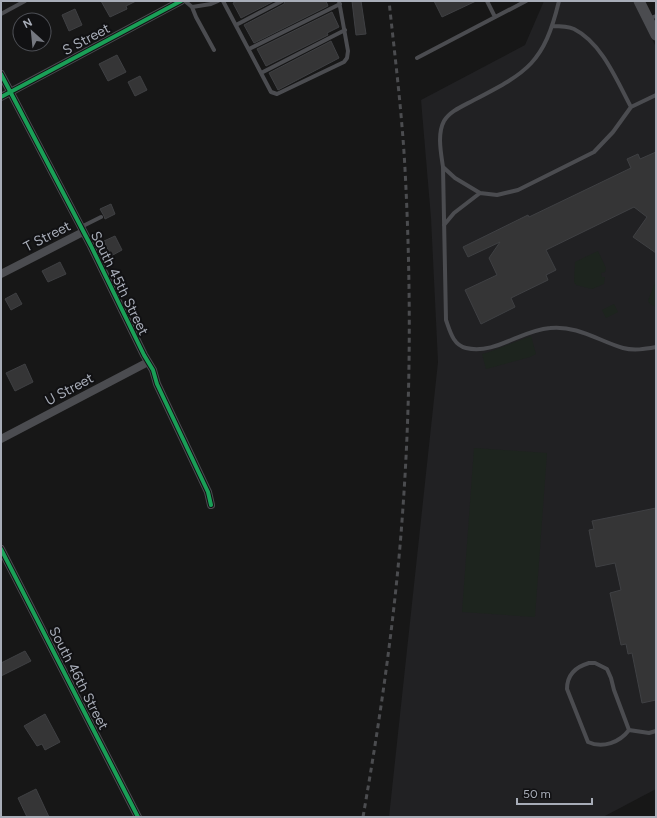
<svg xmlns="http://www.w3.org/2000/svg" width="657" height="818" font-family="Figtree,sans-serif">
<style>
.built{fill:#212123}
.green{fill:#1d241e}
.building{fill:#353536;stroke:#3f4043}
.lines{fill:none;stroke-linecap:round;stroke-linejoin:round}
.service{stroke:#4b4c50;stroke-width:4}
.minor{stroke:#4b4c50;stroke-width:8}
.tertiary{stroke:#4b4c50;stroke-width:11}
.rail{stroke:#4b4c4f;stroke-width:3;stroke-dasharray:5 4;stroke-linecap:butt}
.cycleway-casing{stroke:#111113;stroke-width:6}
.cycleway{stroke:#1a9f57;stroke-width:4}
.labels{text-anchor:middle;stroke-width:4;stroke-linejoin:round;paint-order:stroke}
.street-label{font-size:14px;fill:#a8adb8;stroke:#111113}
</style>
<rect width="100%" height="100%" fill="#171717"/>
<path class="built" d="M544,1H633L656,47V789L603,817H389L438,362L431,218L421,100L525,45Z"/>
<path class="green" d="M598,251L606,268L605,272L601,273L602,277H605L604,284L592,289L576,285L574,282L575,262Z
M656,280V307L650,304L648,301Z
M614,304L618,312L606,318L602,310Z
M531,336L536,354L530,357L486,369L482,354L489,352Z
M474,448L547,453L535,617L462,612Z"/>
<path class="building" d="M101,1H136L126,6L127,9L110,17Z
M237,1H274L241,18L233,3Z
M285,1H326L328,6L254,43L244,25L284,4Z
M352,1H361L366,34L356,35Z
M434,1H476L442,17Z
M75,9L82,25L69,31L62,15Z
M332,12L339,27L327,33L328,35L266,66L257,49Z
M331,41L339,58L278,90L269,73Z
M117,55L126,72L108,81L99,64Z
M140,76L147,90L135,96L128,82Z
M656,152V253L633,237L647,217L634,207L546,250L556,270L546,275L548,280L511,298L515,307L481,324L465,290L497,275L489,258L500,242L468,257L463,247L528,215L529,217L631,168L627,159L638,154L640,159Z
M111,204L115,214L105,219L104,216L100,209Z
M115,236L122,250L111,256L104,241Z
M60,262L66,274L48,282L42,271Z
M16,293L22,304L11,310L5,299Z
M25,364L33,382L15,391L6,373Z
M656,508V700L642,703L632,653L628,654L626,644L621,645L610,593L621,590L615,563L596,567L589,530L594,529L592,521Z
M25,651L31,661L1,676V663Z
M45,714L60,742L45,750L42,744L37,746L24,726Z
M36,789L49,817H27L18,798Z"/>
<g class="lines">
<path class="service" d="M185,1L192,7L211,4L218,1
M223,1L271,92L277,94L344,62L347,58L348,51L339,1
M487,1L495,17
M559,1C544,63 528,72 474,100C463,106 450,111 444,121C437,134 441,153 443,167L455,178L480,193L497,195L518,190L594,152L613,132L631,107L656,95
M192,7L196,17L214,50
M1,14L25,1
M648,19L656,16
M236,25L282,1
M552,26C560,26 567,26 574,29C602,43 617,81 631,107
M249,49L340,4
M417,58L526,1
M261,73L345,30
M443,167L446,320C450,331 453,345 466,348C495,355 521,330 550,328C577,325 599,341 623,348C634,351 645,349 656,347
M444,225L454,213L480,193
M81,227L101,217
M589,663H595L607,669L611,678L614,690L629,730C620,742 603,749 588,742L567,689C567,675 575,667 589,663Z
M629,730L649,733L656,731"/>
<path class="minor" d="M1,74L91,246L144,355L153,370L157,384L208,492L211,505
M1,97L181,1
M1,274L83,232
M1,439L148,362
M1,549L138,817"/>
<path class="tertiary" d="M639,1L656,35"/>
<path class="rail" d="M363,817C381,714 396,611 403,507C411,394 411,282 405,169C402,113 395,57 389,1"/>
<g class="cycleway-casing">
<path id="cycleway" d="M1,74L91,246L144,355L153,370L157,384L208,492L211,505
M1,97L181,1
M1,549L138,817"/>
</g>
<use href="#cycleway" class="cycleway"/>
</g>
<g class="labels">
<g class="street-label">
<text transform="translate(86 39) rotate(-28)" y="5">S Street</text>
<text transform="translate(47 236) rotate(-27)" y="5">T Street</text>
<text transform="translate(120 283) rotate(64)" y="5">South 45th Street</text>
<text transform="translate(69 389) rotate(-28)" y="5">U Street</text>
<text transform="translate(79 678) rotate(63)" y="5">South 46th Street</text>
</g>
</g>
<rect width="657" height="818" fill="none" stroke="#a8adb8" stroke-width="4"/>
<g transform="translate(32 32) rotate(333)"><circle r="19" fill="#111113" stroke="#4d4f55"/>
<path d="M0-3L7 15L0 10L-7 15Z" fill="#757880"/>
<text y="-6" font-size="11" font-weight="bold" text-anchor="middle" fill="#a8adb8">N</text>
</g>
<path d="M517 798v6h75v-6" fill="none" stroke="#a8adb8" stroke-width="2"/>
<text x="523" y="798" font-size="12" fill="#a8adb8" stroke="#111113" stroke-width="3" paint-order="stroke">50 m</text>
</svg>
